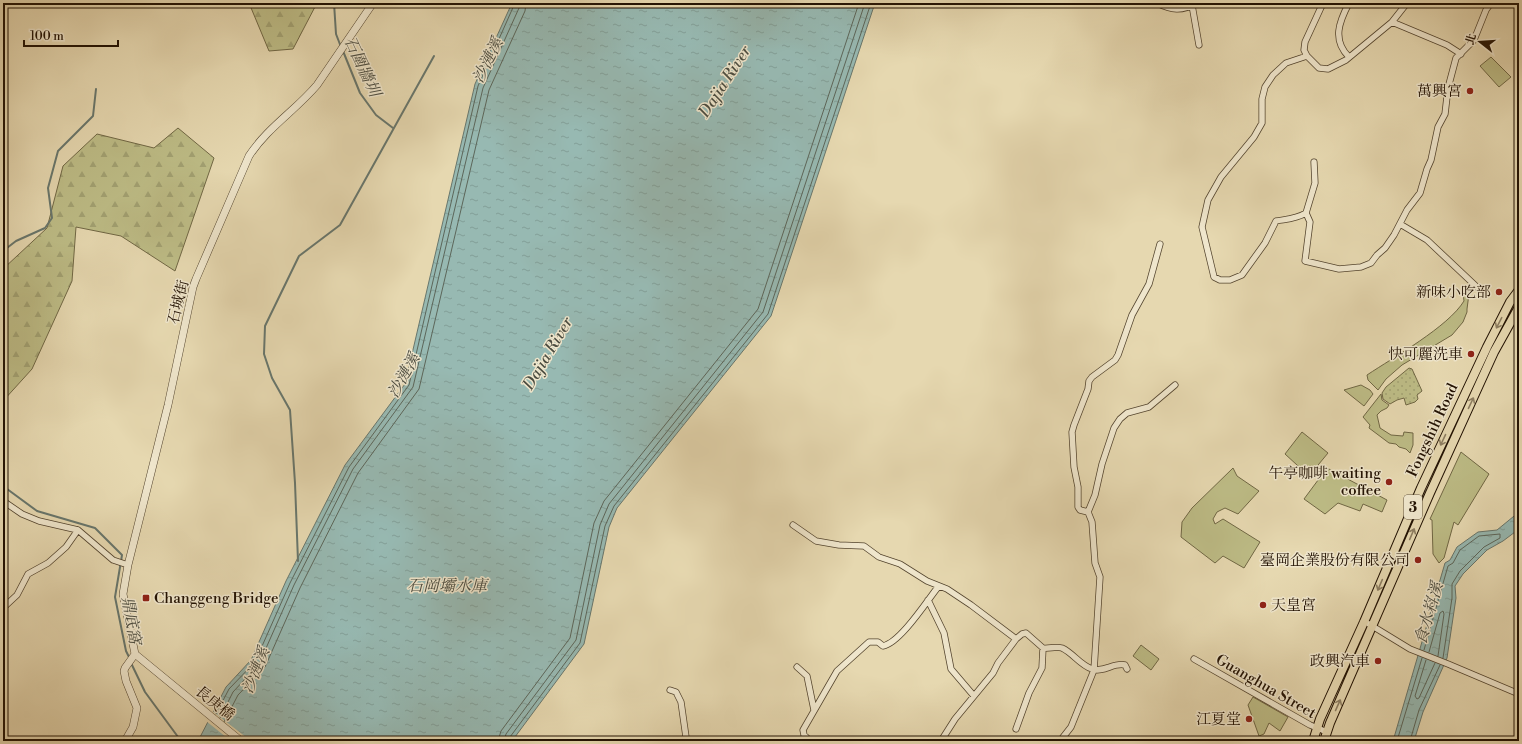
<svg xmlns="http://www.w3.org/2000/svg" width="1522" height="744" font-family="'Libre Bodoni','Noto Serif TC',serif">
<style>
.grass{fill:#bdbc86;stroke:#706744}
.forest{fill:url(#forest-firs);stroke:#706744}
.park{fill:url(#park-dots);stroke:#706744}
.water{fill:url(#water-ripples);stroke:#68766c}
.pier{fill:#e6d8b0}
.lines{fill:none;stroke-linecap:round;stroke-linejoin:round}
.shore{stroke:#5c665a;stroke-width:1}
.stream{stroke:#68766c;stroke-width:2}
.minor-casing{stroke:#53442e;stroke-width:7}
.tertiary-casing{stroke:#53442e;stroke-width:8}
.primary-casing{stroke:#221203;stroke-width:10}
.minor{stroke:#efe6cc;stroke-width:5.5}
.tertiary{stroke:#efe6cc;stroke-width:7}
.primary{stroke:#e6d8b0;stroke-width:8}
.oneway{stroke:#8e7f62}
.poi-dot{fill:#8f2418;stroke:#efe6cc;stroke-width:1.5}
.labels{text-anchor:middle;stroke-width:3;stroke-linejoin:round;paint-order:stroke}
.shield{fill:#efe6cc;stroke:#60523f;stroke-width:1}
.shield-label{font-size:14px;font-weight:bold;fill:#221203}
.poi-label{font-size:15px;fill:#221203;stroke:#efe6cc;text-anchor:end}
.street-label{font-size:15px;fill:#221203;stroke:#efe6cc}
.water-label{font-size:16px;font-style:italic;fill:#4b4c40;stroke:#efe6cc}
</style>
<defs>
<pattern id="forest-firs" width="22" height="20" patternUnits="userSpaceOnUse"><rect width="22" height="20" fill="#bdbc86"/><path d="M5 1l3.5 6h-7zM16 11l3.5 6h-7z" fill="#a2a172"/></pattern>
<pattern id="park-dots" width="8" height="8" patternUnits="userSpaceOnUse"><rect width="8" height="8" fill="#bdbc86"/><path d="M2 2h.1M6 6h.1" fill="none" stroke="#a2a172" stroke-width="1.8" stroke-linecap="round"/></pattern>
<pattern id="water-ripples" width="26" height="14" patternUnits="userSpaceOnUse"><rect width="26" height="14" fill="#97b9b2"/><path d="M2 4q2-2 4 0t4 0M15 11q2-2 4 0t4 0" fill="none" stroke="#829e97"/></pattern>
</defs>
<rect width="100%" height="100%" fill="#e6d8b0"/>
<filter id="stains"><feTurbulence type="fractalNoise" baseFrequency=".005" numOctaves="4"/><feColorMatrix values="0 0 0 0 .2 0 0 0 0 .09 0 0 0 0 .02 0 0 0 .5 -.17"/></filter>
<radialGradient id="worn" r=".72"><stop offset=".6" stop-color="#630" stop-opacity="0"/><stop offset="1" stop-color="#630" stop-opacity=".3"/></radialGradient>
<path class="grass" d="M1491,57L1511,77L1499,87L1480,66Z
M1470,286L1467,309V312L1463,322L1452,335L1402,365L1386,379L1378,390L1368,380L1367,375C1394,357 1448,327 1464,301L1463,293Z
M1361,385L1370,390L1373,394L1364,406L1344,390Z
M1381,394L1382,400L1389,405L1387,408L1381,411L1377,415L1380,428L1391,435L1403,436L1404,432L1413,433V445L1410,453L1406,449L1399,447L1396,444L1389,443L1369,428L1370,425L1363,417Z
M1302,432L1328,453L1309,476L1285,454Z
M1461,452L1489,474L1458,525L1454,522L1444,558L1439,563L1433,554L1432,520L1430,519Z
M1233,468L1237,476L1259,491L1238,514L1225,508L1217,512L1213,519L1215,524L1223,519L1260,542L1244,568L1223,556L1215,563L1181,537L1182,522L1192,508Z
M1327,468L1387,500L1382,512L1363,504L1360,511L1338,503L1325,514L1304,499Z
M1141,645L1159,659L1151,670L1133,656Z
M1253,697L1288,717L1280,731L1269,723L1264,734L1259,736L1248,705Z"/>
<path class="forest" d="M249,3H317L293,49L269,51Z
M178,128L214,158L175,271L121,236L76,227L72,281L32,369L3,401V269L47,228L63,166L97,134L154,148Z"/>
<path class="park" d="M1409,368L1412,369L1422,391L1417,395L1418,399L1415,402L1406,405L1404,398L1397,400L1390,404L1383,399L1382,393L1386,387Z"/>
<path class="water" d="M512,3H875L771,316L617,508L609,527L584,644L512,741H198L226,687L251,660L286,581L345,465L405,384L475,84Z
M1519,512V529L1503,541L1487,550L1463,574L1455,586L1456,598L1447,658L1423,712L1414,741H1393L1445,563L1450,560L1457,547L1478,532L1497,530Z"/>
<path class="pier" d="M211,710L251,741H231L206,721Z"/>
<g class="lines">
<path class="shore" d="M1424,650L1448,566L1453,563L1460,550L1479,536L1500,534V538L1484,547L1460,571L1452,584V598L1443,658
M1429,652L1440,613L1443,611L1444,614L1438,656
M1426,660L1415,696L1417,699L1419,698L1435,663
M216,714L229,689L255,662L290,583L349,467L409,385L478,86L515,3
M220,718L233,692L259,664L294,585L353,469L413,387L483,88L519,8L520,3
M224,722L238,695L265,667L300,588L358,473L419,389L489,90L525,11L526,3
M498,741L501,731L570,638L594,523L604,501L758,309L859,3
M504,741L506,734L576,640L600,525L609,504L763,312L865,3
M509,741L510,737L580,643L605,526L614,506L768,314L871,3
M1397,741L1422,658
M1410,741L1419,710L1440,665"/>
<path class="stream" d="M334,3L336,34L341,47
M343,51L360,93L376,115L393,128
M3,251L16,241L45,228L52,218L48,188L58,151L93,116L96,89
M3,486L37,511L95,528L122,555L115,597L126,651L130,659
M298,561L295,483L290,410L272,378L264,354L265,326L299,256L340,225L434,56
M131,663L145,692L181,741"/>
<g class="minor-casing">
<path id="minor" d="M1157,3C1171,10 1182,12 1196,3
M1323,3L1305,42L1304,50L1307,56L1319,68L1328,69L1346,60L1392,22L1447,45L1461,54
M1192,5L1199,45
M1392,22L1407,3
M1307,56L1286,63L1273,75L1265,87L1262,99V123L1254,137L1221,177L1208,200L1202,227L1214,277L1220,280H1230L1242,275L1265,243L1276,221C1287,219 1296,219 1306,213L1310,222L1305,261L1339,269L1361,267L1371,263L1377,255L1385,248L1394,235L1407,210L1420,193L1427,169L1431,160L1438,127L1445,114L1448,88L1456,58L1474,40L1486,10L1491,3
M1349,57C1332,40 1339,22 1349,3
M1306,213L1315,183L1314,162
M1400,224L1427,240L1479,289
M3,501L22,514L39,521L78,530L113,560L128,565
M1088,512L1095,495L1102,464L1114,428L1120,419L1127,413L1149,407L1175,385
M793,525L816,541L839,545L864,546L879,557L900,564L927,581L947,589L971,605L1016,639L1022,634L1026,633L1043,648C1049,649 1056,646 1062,648C1073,653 1080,665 1092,669C1104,673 1114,662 1125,665L1127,669
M928,600L944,633L951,669L974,696
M3,608L17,595L28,574L48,563L66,547L78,530
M1369,624L1410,649L1448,664L1519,694
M1194,659L1310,725L1327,732
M797,667L807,676L814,710
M670,690L676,692L681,702L686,737
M1016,729L1029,693L1042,668L1043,648
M810,741L804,735L803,730L837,671L869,642H878L883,646C900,643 927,601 938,587
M941,741L955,719L993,673L998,663L1016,639
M1060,741L1071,727L1094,670L1100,577L1095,563L1092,522L1088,512L1080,510L1078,507V487L1074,467L1072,432L1074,425L1088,389L1089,381L1092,377L1115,360L1118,355L1132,315L1149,284L1160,244"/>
</g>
<g class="tertiary-casing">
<path id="tertiary" d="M125,741L133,727L137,708L126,681L124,671L125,668L135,654
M241,741L135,654L123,594L128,565L168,405L193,287L196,279L249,156C267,128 296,110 317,85L373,3"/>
</g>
<g class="primary-casing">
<path id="primary" d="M1313,741L1320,719L1364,622L1421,488L1487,347L1510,302L1519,290
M1324,741L1330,723L1430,493L1494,352L1519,307"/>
</g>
<use href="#minor" class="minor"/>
<use href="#tertiary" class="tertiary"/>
<use href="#primary" class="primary"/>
</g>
<defs><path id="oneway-shaft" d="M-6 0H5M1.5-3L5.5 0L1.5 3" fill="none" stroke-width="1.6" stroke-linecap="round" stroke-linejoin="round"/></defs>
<g class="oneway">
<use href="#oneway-shaft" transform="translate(1499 323) rotate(117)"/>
<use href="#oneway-shaft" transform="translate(1471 403) rotate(-65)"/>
<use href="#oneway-shaft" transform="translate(1443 440) rotate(115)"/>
<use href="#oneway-shaft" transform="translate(1412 534) rotate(-67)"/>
<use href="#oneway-shaft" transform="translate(1380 585) rotate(113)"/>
<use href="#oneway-shaft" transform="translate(1338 705) rotate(-66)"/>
</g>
<g class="poi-dot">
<circle cx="1470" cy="91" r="4"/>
<circle cx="1499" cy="292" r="4"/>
<circle cx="1471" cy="354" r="4"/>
<circle cx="1389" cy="482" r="4"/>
<circle cx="1418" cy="560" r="4"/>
<rect x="142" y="594" width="8" height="8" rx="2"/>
<circle cx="1263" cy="605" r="4"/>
<circle cx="1378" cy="661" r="4"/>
<circle cx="1249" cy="719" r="4"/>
</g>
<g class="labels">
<rect class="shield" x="1404" y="495" width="18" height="24" rx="3"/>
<g class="shield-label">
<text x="1413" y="512">3</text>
</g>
<g class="poi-label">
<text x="1462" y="96">萬興宮</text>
<text x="1491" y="297">新味小吃部</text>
<text x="1463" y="359">快可麗洗車</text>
<text x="1381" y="478">午亭咖啡 waiting<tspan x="1381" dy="17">coffee</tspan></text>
<text x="1410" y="565">臺岡企業股份有限公司</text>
<text x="154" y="603" text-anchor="start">Changgeng Bridge</text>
<text x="1271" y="610" text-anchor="start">天皇宮</text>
<text x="1370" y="666">政興汽車</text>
<text x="1241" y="724">江夏堂</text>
</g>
<g class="street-label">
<text transform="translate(178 302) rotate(-76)" y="5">石城街</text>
<text transform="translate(1432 430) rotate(-65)" y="5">Fongshih Road</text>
<text transform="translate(1266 686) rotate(30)" y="5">Guanghua Street</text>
<text transform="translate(215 703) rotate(39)" y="5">長庚橋</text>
</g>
<g class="water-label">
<text transform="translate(487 60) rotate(-64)" y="6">沙漣溪</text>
<text transform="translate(363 66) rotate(65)" y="6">石圍牆圳</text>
<text transform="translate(724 81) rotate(-57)" y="6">Dajia River</text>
<text transform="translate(547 353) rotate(-59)" y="6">Dajia River</text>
<text transform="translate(403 375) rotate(-61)" y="6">沙漣溪</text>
<text x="447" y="591">石岡壩水庫</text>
<text transform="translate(1428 613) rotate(-74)" y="6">食水嵙溪</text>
<text transform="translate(132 620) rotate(80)" y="6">鼎底窩</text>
<text transform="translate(255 670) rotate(-68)" y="6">沙漣溪</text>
</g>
</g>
<rect width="1522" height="744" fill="none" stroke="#e6d8b0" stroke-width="16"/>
<rect x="4" y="4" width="1514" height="736" fill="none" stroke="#221203" stroke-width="2"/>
<rect x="8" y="8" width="1506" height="728" fill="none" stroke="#221203"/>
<g transform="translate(1480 42) rotate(287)" stroke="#efe6cc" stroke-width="3" paint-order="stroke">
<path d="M0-3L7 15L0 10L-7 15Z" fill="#221203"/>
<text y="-6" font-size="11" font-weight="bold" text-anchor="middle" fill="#221203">北</text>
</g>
<path d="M24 40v6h94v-6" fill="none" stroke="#221203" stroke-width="2"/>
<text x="30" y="40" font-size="12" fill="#221203" stroke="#efe6cc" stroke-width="3" paint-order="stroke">100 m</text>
<rect width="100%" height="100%" filter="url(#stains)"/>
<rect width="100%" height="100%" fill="url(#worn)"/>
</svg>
